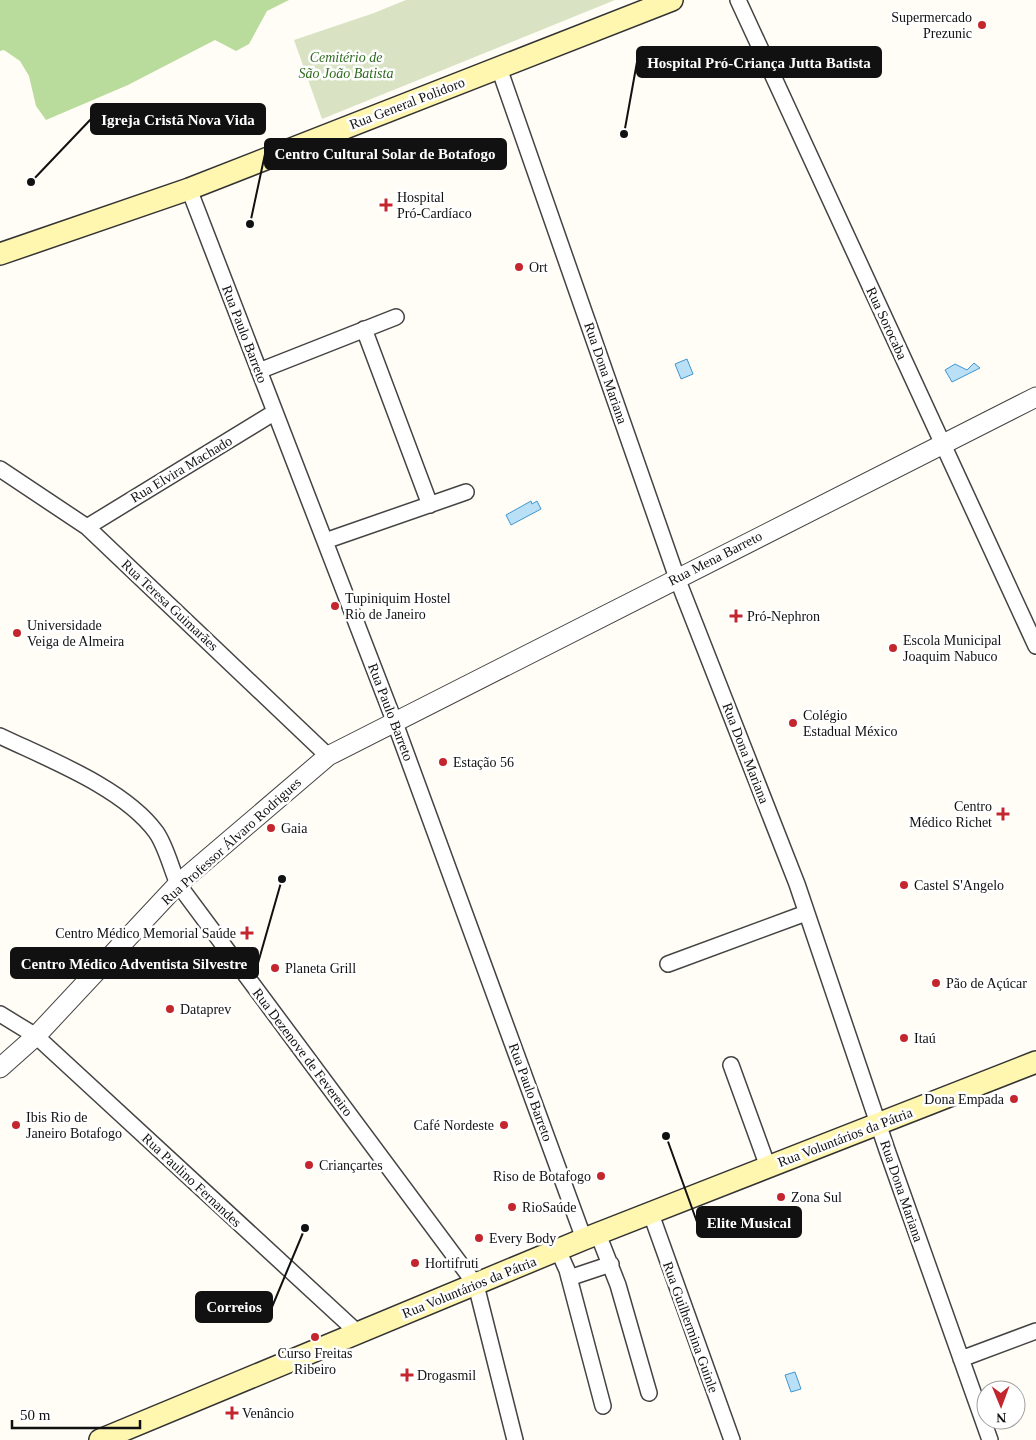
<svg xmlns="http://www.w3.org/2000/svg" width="1036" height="1440" font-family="'Times New Roman',serif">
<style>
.forest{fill:#b9dc9c}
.cemetery{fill:#d9e3c4}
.water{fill:#b9e0f7;stroke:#3f96cf}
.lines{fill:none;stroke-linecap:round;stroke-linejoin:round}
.minor-casing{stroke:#444;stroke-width:18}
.tertiary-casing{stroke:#444;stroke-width:21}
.secondary-casing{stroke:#333;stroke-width:24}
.minor{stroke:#fff;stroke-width:15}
.tertiary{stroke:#fff;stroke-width:19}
.secondary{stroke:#fff6b0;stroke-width:21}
.poi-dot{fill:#c4262e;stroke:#fff;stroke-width:2}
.labels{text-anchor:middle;stroke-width:5;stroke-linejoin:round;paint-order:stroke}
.poi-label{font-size:14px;fill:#111;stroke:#fff;text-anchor:start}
.park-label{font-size:14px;font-style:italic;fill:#2f6b1f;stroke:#fff}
.street-label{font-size:14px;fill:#111;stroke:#fff}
.leader{fill:none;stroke:#111;stroke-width:2}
.callout-dot{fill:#111;stroke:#fff;stroke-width:2}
.callout{fill:#111;stroke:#111;stroke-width:2}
.callout-label{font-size:15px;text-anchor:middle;font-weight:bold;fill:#fff}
</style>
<rect width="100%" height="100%" fill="#fffdf5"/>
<path class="forest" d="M0,0H289L267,11L249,44L236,51L215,40L128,85L46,120L36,106L29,76L20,61L4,50L0,51Z"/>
<path class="cemetery" d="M406,0H615L322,119L294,40L374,13Z"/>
<path class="water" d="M687,359L693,374L681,379L675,364Z
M974,363L980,368L952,382L945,370L955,364L967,370Z
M531,501L532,504L537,501L541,509L511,525L506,515Z
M795,1372L801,1389L791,1392L785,1375Z"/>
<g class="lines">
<g class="minor-casing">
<path id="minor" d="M738,0L1036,646
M499,68L677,578L797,884L887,1150L990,1440
M189,189L395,723L584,1239
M364,329L430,505
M259,371L396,317
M0,469L87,527L328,756
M87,527L275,412
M325,541L466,492
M0,736C48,759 124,788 156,832C166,846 171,868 178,884L476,1285L515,1440
M668,964L806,913
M0,1014L36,1036L357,1332
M731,1065L768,1167
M651,1214L732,1440
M598,1234L618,1285L649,1393
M558,1250L567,1270L603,1406
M569,1278L611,1264
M961,1359L1036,1331"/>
</g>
<g class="tertiary-casing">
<path id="tertiary" d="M0,1068L36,1036L178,884L328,756L1036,397"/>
</g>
<g class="secondary-casing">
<path id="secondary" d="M0,254L189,189L672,0
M100,1440L584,1239L1036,1062"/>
</g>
<use href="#minor" class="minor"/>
<use href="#tertiary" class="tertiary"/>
<use href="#secondary" class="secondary"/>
</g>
<g class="poi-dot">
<circle cx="982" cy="25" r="5"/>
<path d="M383.5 197.5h5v5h5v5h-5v5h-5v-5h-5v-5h5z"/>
<circle cx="519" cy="267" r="5"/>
<circle cx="335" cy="606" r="5"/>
<path d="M733.5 608.5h5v5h5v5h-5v5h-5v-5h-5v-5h5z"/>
<circle cx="17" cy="633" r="5"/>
<circle cx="893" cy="648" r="5"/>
<circle cx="793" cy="723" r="5"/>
<circle cx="443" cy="762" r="5"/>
<path d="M1000.5 806.5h5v5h5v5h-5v5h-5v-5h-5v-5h5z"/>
<circle cx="271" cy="828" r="5"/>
<circle cx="904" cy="885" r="5"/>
<path d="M244.5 925.5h5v5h5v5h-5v5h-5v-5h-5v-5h5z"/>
<circle cx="275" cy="968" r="5"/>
<circle cx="936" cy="983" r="5"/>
<circle cx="170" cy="1009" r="5"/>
<circle cx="904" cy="1038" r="5"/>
<circle cx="1014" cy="1099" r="5"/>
<circle cx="16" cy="1125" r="5"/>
<circle cx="504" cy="1125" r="5"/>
<circle cx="309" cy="1165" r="5"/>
<circle cx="601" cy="1176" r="5"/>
<circle cx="781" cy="1197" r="5"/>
<circle cx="512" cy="1207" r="5"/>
<circle cx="479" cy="1238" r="5"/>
<circle cx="415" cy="1263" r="5"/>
<circle cx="315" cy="1337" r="5"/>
<path d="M404.5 1367.5h5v5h5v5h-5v5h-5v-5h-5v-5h5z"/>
<path d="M229.5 1405.5h5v5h5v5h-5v5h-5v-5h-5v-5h5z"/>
</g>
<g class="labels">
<g class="poi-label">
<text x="972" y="22" text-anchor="end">Supermercado<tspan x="972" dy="16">Prezunic</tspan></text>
<text x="397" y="202">Hospital<tspan x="397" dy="16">Pró-Cardíaco</tspan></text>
<text x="529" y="272">Ort</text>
<text x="345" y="603">Tupiniquim Hostel<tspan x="345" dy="16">Rio de Janeiro</tspan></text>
<text x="747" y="621">Pró-Nephron</text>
<text x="27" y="630">Universidade<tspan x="27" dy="16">Veiga de Almeira</tspan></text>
<text x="903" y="645">Escola Municipal<tspan x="903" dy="16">Joaquim Nabuco</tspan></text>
<text x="803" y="720">Colégio<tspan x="803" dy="16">Estadual México</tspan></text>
<text x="453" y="767">Estação 56</text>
<text x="992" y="811" text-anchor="end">Centro<tspan x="992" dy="16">Médico Richet</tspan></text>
<text x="281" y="833">Gaia</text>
<text x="914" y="890">Castel S'Angelo</text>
<text x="236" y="938" text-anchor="end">Centro Médico Memorial Saúde</text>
<text x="285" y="973">Planeta Grill</text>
<text x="946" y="988">Pão de Açúcar</text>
<text x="180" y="1014">Dataprev</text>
<text x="914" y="1043">Itaú</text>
<text x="1004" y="1104" text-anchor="end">Dona Empada</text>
<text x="26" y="1122">Ibis Rio de<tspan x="26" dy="16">Janeiro Botafogo</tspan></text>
<text x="494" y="1130" text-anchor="end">Café Nordeste</text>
<text x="319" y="1170">Criançartes</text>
<text x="591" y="1181" text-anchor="end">Riso de Botafogo</text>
<text x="791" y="1202">Zona Sul</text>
<text x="522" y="1212">RioSaúde</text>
<text x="489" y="1243">Every Body</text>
<text x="425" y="1268">Hortifruti</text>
<text x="315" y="1358" text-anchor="middle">Curso Freitas<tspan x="315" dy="16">Ribeiro</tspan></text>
<text x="417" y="1380">Drogasmil</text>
<text x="242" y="1418">Venâncio</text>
</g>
<g class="park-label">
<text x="346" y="62">Cemitério de<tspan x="346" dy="16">São João Batista</tspan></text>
</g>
<g class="street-label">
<text transform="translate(407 103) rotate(-21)" y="5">Rua General Polidoro</text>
<text transform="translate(887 323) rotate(65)" y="5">Rua Sorocaba</text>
<text transform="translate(245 334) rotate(69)" y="5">Rua Paulo Barreto</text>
<text transform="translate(606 373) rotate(71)" y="5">Rua Dona Mariana</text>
<text transform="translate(181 469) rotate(-31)" y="5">Rua Elvira Machado</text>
<text transform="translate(715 558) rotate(-27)" y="5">Rua Mena Barreto</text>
<text transform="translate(170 605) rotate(43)" y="5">Rua Teresa Guimarães</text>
<text transform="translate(391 712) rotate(69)" y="5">Rua Paulo Barreto</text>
<text transform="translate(746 753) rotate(69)" y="5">Rua Dona Mariana</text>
<text transform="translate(231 841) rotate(-42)" y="5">Rua Professor Álvaro Rodrigues</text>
<text transform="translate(303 1052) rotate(53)" y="5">Rua Dezenove de Fevereiro</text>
<text transform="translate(531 1092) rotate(70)" y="5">Rua Paulo Barreto</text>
<text transform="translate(845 1137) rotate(-21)" y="5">Rua Voluntários da Pátria</text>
<text transform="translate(192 1180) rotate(43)" y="5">Rua Paulino Fernandes</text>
<text transform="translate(902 1191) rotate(71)" y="5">Rua Dona Mariana</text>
<text transform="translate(469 1287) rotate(-22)" y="5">Rua Voluntários da Pátria</text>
<text transform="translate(691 1327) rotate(70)" y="5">Rua Guilhermina Guinle</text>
</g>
</g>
<path class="leader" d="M624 134L637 62M31 182L91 119M250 224L265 154M282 879L258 963M666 1136L697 1222M305 1228L272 1307"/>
<g class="callout-dot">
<circle cx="624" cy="134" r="5"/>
<circle cx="31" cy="182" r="5"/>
<circle cx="250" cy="224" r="5"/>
<circle cx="282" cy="879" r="5"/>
<circle cx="666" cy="1136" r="5"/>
<circle cx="305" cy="1228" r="5"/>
</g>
<g class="callout">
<rect x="637" y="47" width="244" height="30" rx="5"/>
<rect x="91" y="104" width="174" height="30" rx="5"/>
<rect x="265" y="139" width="241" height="30" rx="5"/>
<rect x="11" y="948" width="247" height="30" rx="5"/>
<rect x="697" y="1207" width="104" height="30" rx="5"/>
<rect x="196" y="1292" width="76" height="30" rx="5"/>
</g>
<g class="callout-label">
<text x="759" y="68">Hospital Pró-Criança Jutta Batista</text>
<text x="178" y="125">Igreja Cristã Nova Vida</text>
<text x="385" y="159">Centro Cultural Solar de Botafogo</text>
<text x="134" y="969">Centro Médico Adventista Silvestre</text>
<text x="749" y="1228">Elite Musical</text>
<text x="234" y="1312">Correios</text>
</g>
<g transform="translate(1001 1405) rotate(179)"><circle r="24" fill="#ffffff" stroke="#a0a0a0"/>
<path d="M0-4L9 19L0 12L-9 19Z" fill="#c4262e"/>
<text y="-8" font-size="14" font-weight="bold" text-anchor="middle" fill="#111111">N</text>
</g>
<path d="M12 1420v8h128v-8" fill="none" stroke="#111111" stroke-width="2.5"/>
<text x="20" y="1420" font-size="15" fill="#111111" stroke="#ffffff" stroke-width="4" paint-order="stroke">50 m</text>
</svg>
